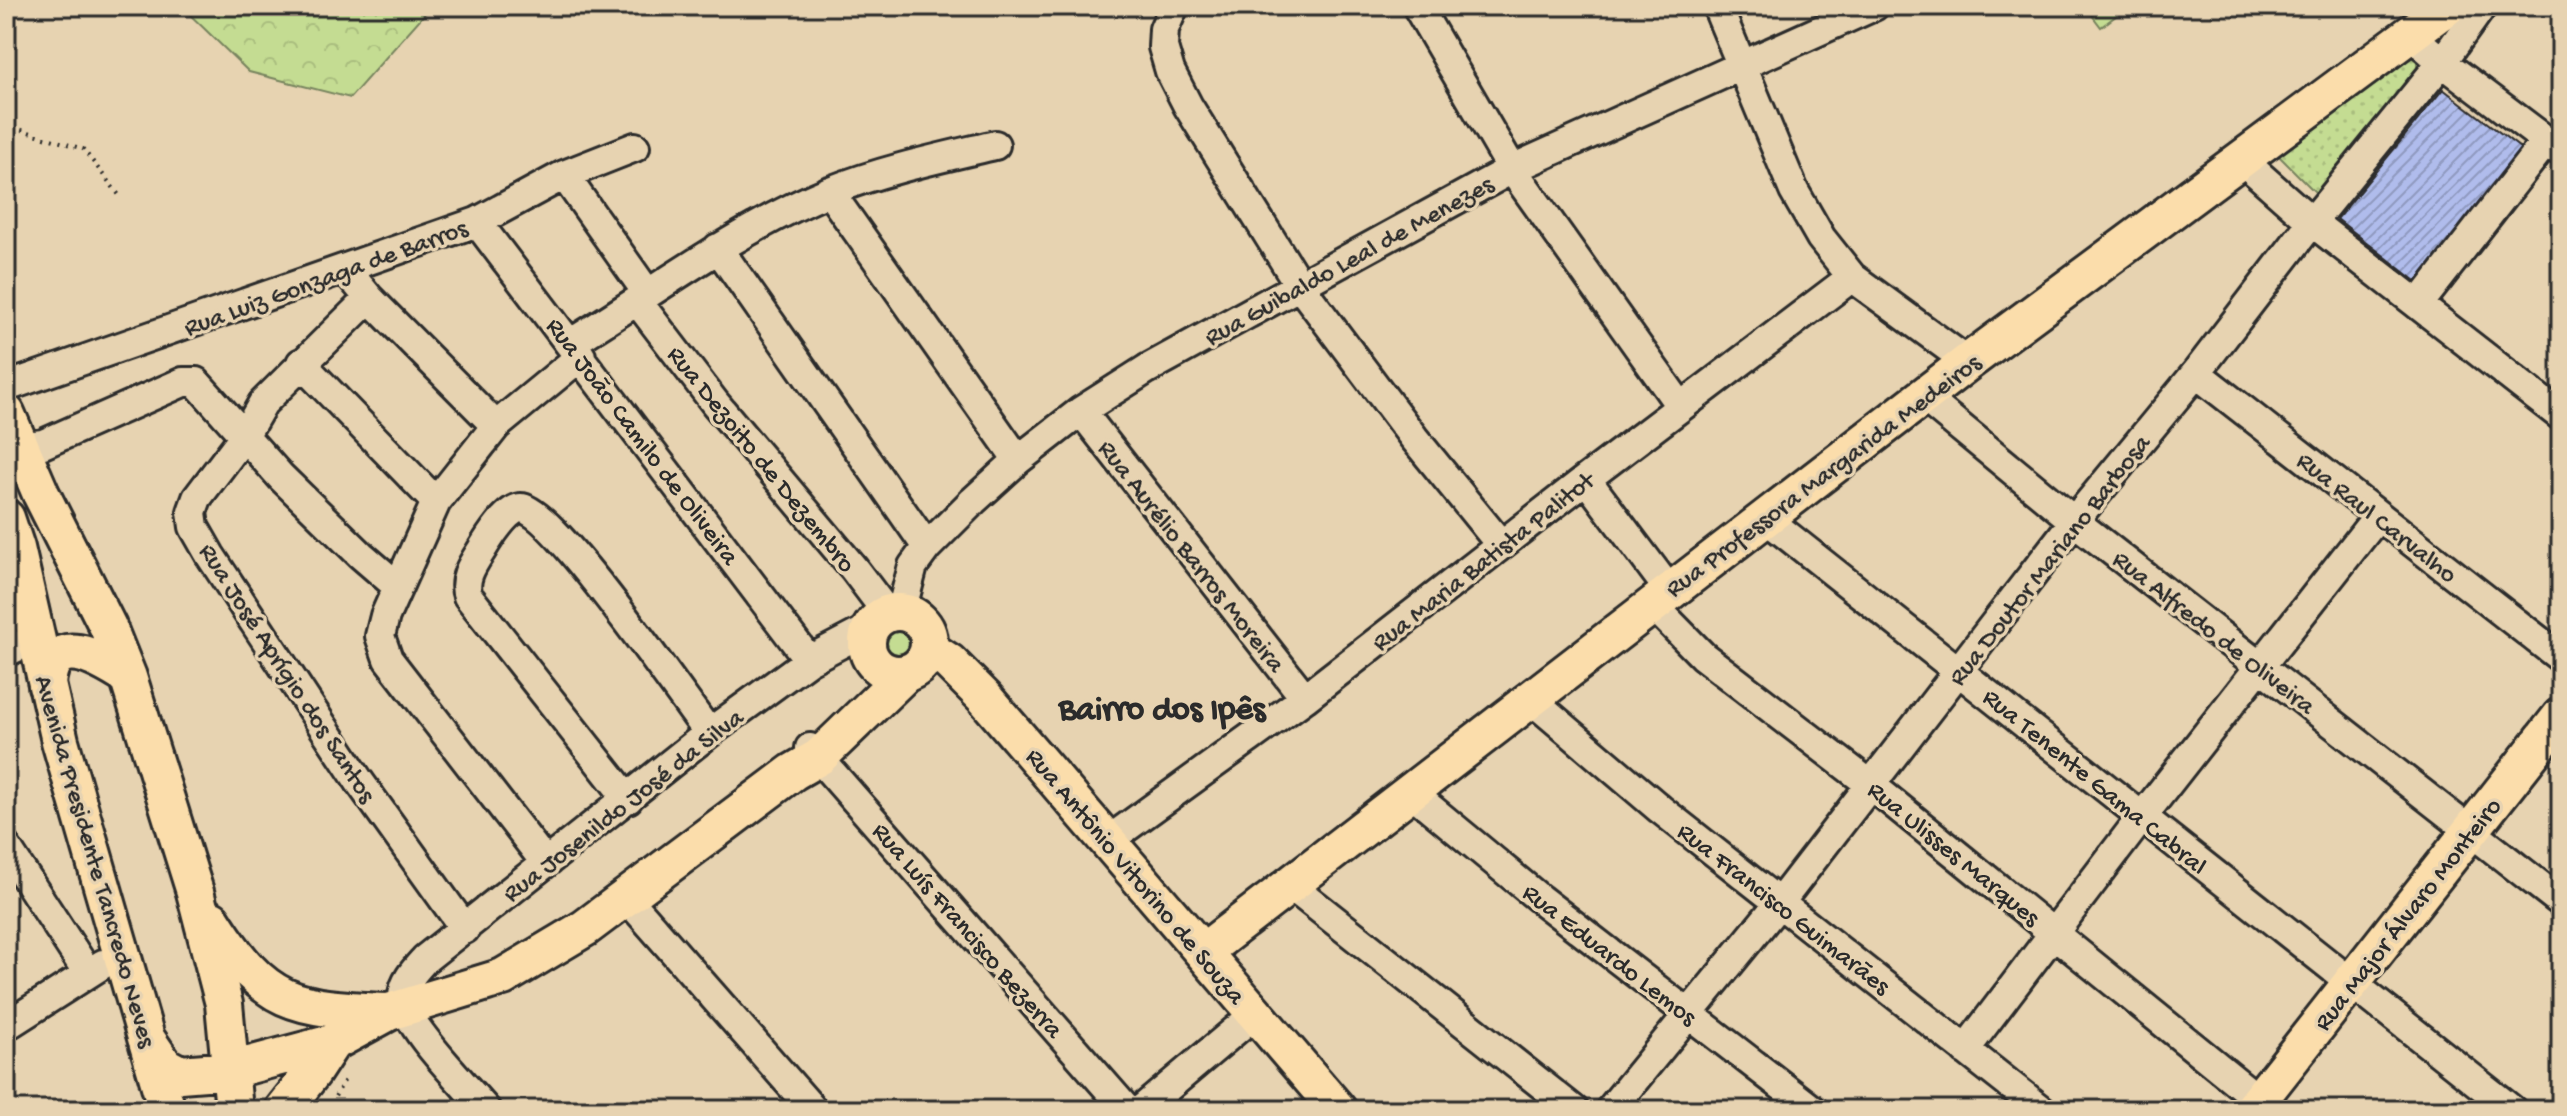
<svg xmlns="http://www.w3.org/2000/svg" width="2567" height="1116" font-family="'Gochi Hand',sans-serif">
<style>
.green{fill:#c4dc92;stroke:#78845e;stroke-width:2}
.forest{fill:url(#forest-crowns);stroke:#78845e;stroke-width:2}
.park{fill:url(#park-dots);stroke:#78845e;stroke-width:2}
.building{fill:url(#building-hatch);stroke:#2b2b2b;stroke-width:2;filter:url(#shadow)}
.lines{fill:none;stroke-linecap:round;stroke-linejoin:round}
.minor-casing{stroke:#2b2b2b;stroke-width:34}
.major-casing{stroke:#2b2b2b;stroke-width:42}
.path{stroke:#2b2b2b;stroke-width:4;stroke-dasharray:2 6;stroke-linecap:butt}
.minor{stroke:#e7d3b1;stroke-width:28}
.major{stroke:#fbddab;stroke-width:36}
.labels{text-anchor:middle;stroke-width:7;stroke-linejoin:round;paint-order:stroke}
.street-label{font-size:26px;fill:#2b2b2b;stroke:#e7d3b1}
.district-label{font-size:34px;font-weight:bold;fill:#2b2b2b;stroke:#e7d3b1}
</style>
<defs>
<pattern id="forest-crowns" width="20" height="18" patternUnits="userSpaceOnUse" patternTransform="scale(2)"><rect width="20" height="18" fill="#c4dc92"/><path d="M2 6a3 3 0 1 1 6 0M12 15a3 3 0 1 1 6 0" fill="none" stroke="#a9bd7e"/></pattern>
<pattern id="park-dots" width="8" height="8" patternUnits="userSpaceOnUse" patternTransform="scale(2)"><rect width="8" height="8" fill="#c4dc92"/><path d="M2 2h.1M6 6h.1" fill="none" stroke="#a9bd7e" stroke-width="1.8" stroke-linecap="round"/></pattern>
<pattern id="building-hatch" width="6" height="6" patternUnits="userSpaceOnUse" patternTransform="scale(2)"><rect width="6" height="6" fill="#b0bcec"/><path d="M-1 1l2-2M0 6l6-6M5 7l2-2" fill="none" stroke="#8f99bf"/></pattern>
<filter id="shadow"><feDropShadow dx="5" dy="9" stdDeviation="4" flood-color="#0004"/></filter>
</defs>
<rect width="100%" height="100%" fill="#e7d3b1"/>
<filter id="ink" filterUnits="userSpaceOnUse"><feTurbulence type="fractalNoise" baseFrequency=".0125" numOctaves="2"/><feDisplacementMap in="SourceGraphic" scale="16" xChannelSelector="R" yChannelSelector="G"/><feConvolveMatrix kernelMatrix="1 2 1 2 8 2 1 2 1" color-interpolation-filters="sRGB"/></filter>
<g filter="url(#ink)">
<path class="green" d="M879 644a18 18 0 1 1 36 0a18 18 0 1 1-36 0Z"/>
<path class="forest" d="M181,6H429L428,10L350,98L249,72Z
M2085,6H2129L2101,27Z"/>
<path class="park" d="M2404,46L2417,54V68L2414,76L2319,196L2271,148Z"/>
<path class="building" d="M2443,89L2524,151L2420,284L2337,219Z"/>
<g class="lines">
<g class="minor-casing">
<path id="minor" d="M1174,6L1164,29L1163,47L1170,71L1188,106L1300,286L1414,438L1501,545
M1417,6L1512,169L1681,407
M1717,6L1794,191L1821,238L1852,277L1968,362
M2411,35L2442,62L2560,151
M2242,160L2312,222L2561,416
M564,175L648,294
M829,191L1018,460
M477,222L809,660
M718,248L927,547
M346,270L369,298L263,403L244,436L197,498L192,512L194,527L210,555L359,781L465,929
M369,298L496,426
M638,302L715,403L854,569L888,614
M2419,304L2547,140
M571,343C656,291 737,229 830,191C883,170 940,158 995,145
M301,363L436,502
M2196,373L2561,658
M6,387L477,222L564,175L635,147
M1925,398L2074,521L2561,902
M1081,411L1305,698
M20,447L43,444L183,382H196L281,477L361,555L397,586
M1586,479L1669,590
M1764,517L2512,1110
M1652,604L1703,656L1871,785L2271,1110
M901,612L913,566L927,547L973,501L1018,460L1081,411L1147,369L1512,169L1874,6
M6,652L36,638
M1532,700L1660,809L2042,1110
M810,748L1127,1110
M1412,793L1540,899L1813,1110
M628,799L468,596C462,580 472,565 481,551C487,541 508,506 522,508C557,515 681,696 709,733
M1109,840L1305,698L1586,479L1852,277
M6,847L88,973
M545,862L388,659L380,636L385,616L436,502L496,426L581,356
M1290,885L1574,1110
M626,897L813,1110
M6,1026L103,964
M1965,1050L2141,818L2378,516
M486,1110C468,1088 401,1022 403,996C404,981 416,969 425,959L709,733L809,660L870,628
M1141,1110L1255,1014
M1610,1110L1780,902L2074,521L2196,373L2312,222L2442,62L2482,6"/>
</g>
<g class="major-casing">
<path id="major" d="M6,413L41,494L108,627L128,677L195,892L224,1004L234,1110
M6,518L16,548L60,741L167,1110
M867 643a31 31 0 1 1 62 0a31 31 0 1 1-62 0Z
M929,649L949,662L984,697L1338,1110
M47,686C50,628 100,659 128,677
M212,920C266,1006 293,1008 389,1012
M1203,952L1968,362L2448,6
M146,1038L165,1066L180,1074L231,1070L332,1043L389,1012L503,977L585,928L793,772L819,757L906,673
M283,1110L313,1072L332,1043
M2251,1110L2561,716"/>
</g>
<path class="path" d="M6,125L83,149L119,195
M327,1110L346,1078"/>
<use href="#minor" class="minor"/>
<use href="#major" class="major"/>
</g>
</g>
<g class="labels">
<g class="street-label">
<text transform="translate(1348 259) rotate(-29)" y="9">Rua Guibaldo Leal de Menezes</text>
<text transform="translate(325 276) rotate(-20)" y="9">Rua Luiz Gonzaga de Barros</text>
<text transform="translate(644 440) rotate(53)" y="9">Rua João Camilo de Oliveira</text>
<text transform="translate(763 458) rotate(51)" y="9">Rua Dezoito de Dezembro</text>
<text transform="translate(1822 474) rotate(-37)" y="9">Rua Professora Margarida Medeiros</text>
<text transform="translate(2378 516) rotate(38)" y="9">Rua Raul Carvalho</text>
<text transform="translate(1193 555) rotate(52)" y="9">Rua Aurélio Barros Moreira</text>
<text transform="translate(2048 559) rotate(-52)" y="9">Rua Doutor Mariano Barbosa</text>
<text transform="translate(1482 560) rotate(-38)" y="9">Rua Maria Batista Palitot</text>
<text transform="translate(2215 631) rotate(38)" y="9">Rua Alfredo de Oliveira</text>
<text transform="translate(289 672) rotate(57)" y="9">Rua José Aprígio dos Santos</text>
<text transform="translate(2096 780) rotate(39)" y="9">Rua Tenente Gama Cabral</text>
<text transform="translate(622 804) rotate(-38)" y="9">Rua Josenildo José da Silva</text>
<text transform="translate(1955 852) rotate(39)" y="9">Rua Ulisses Marques</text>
<text transform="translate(97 861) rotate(74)" y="9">Avenida Presidente Tancredo Neves</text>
<text transform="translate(1137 875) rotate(50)" y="9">Rua Antônio Vitorino de Souza</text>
<text transform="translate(1785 907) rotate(38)" y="9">Rua Francisco Guimarães</text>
<text transform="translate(2406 913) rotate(-52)" y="9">Rua Major Álvaro Monteiro</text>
<text transform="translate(969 929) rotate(49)" y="9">Rua Luís Francisco Bezerra</text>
<text transform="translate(1611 953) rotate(38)" y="9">Rua Eduardo Lemos</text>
</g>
<g class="district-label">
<text x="1162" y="718">Bairro dos Ipês</text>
</g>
</g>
<rect width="2567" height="1116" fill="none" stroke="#e7d3b1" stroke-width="32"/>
<rect x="16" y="16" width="2535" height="1084" fill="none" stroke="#2b2b2b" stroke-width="3" filter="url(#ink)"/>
</svg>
